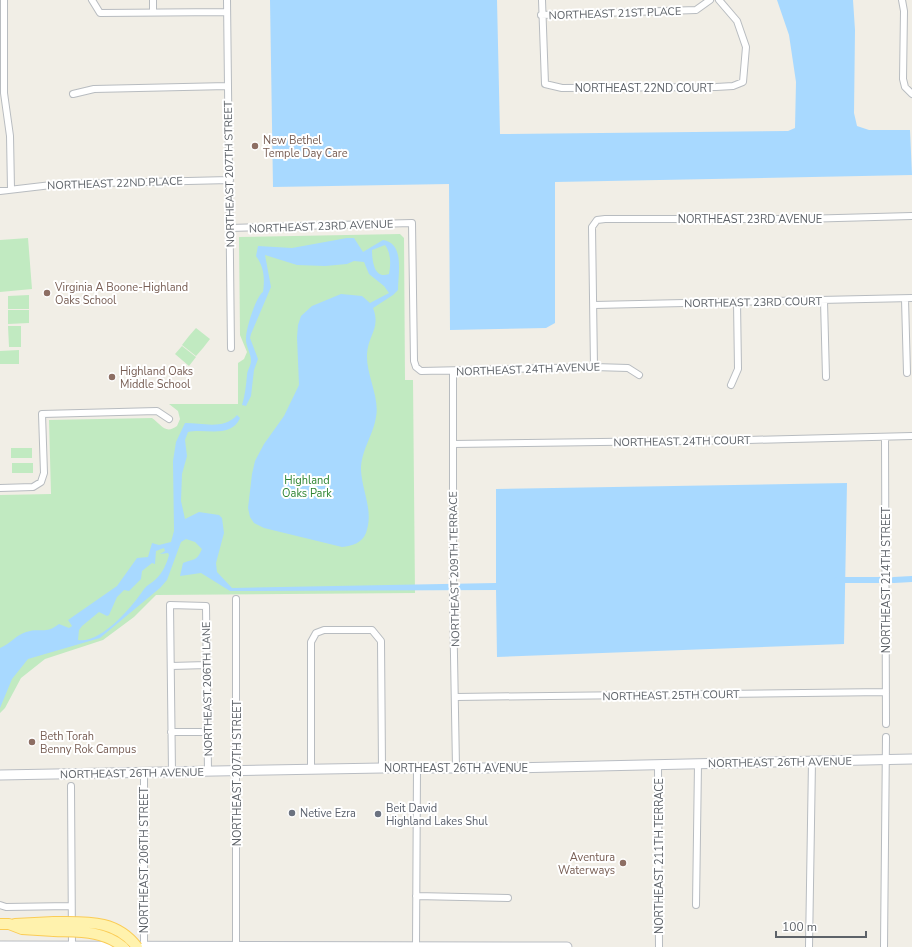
<svg xmlns="http://www.w3.org/2000/svg" width="912" height="947" font-family="'Nunito Sans',sans-serif">
<style>
.green{fill:#c1eac1}
.water{fill:#a8d9ff;fill-rule:evenodd}
.lines{fill:none;stroke-linecap:round;stroke-linejoin:round}
.canal{stroke:#a8d9ff;stroke-width:6}
.street-casing{stroke:#b8bcc0;stroke-width:8}
.secondary-casing{stroke:#b9bdc3;stroke-width:11}
.primary-casing{stroke:#fbcc55;stroke-width:12}
.street{stroke:#fff;stroke-width:6}
.secondary{stroke:#fff;stroke-width:9}
.primary{stroke:#fff2ad;stroke-width:10}
.primary-bridge-casing{stroke:#fbcc55;stroke-width:12;stroke-linecap:butt}
.primary-bridge{stroke:#fff2ad;stroke-width:10}
.education-dot{fill:#8d6e63;stroke:#fff;stroke-width:1.5}
.worship-dot{fill:#6b7280;stroke:#fff;stroke-width:1.5}
.labels{text-anchor:middle;stroke-width:4;stroke-linejoin:round;paint-order:stroke}
.street-label{font-size:11px;fill:#5d6268;stroke:#fff}
.education-label{font-size:11px;fill:#785e54;stroke:#fff;text-anchor:start}
.park-label{font-size:11px;fill:#2f8532;stroke:#fff}
.worship-label{font-size:11px;fill:#5b616d;stroke:#fff;text-anchor:start}
</style>
<rect width="100%" height="100%" fill="#f1eee6"/>
<path class="green" d="M400,234L404,238L405,380H413L415,593L156,595L134,617L103,640L45,659L21,678L5,708L0,713V495L51,494L49,420L152,418C161,424 165,435 177,426L180,419L178,411L169,404H238V363L244,359L247,352L240,335L239,237Z
M28,238L32,289L0,292V240Z
M29,295V309H8V296Z
M8,310H29V323L8,324Z
M8,326H21V347H9Z
M196,328L210,339L203,348L189,336Z
M189,336L203,348L196,356L182,345Z
M182,346L196,357L189,366L175,354Z
M19,350V364H0V351Z
M11,448H32V458H11Z
M12,463H33V473H12Z"/>
<path class="water" d="M270,0H497L500,134L788,131L795,128L796,82L789,35L777,0H853L855,30L854,113L857,126L869,130H910L912,175L555,182V323L546,328L450,330L449,184L273,187Z
M347,238H354L363,252L383,240C405,243 398,274 398,290L393,295L373,308C381,328 368,335 367,354C366,375 380,397 376,417C373,436 361,450 361,470C362,492 374,510 366,533C362,543 352,546 342,547L264,528L254,523L250,517L248,508L252,474L255,461L264,444L284,416L299,385L297,337L298,325L301,316L312,306L341,294L362,296L370,303L389,293L384,286L369,274L364,262L354,261L347,264L325,266L297,265L265,255L271,287L251,334L250,338L258,359L254,370L251,396L246,406L242,405C245,395 246,386 247,375C247,370 251,366 251,361C251,353 246,347 246,340C245,331 256,296 263,292C265,278 264,267 256,256L258,246L292,248ZM385,245C391,253 391,264 389,274C374,280 372,260 372,250Z
M237,415L240,418C231,439 205,428 188,432L185,440L187,456L182,474L181,501L185,519L199,512L219,515L222,518L224,533L216,563L217,572L232,588L496,583V489L847,483L844,644L497,657L496,590L230,591L201,573L180,576L183,563C195,558 196,562 202,549L195,542L186,539L181,542L167,580L160,588L100,638L28,659L12,679L0,708V648C10,644 16,635 26,632C40,627 45,635 59,624L69,628L72,626L68,620L117,586L137,558L148,557L152,543L159,545L171,542L174,531L173,461L176,442L185,423C203,423 224,430 237,415ZM164,548L165,551L160,554L168,553L169,555C167,563 162,574 156,579C152,583 147,585 144,589C133,606 101,644 78,640L79,630L82,626L99,612L107,616L109,615L117,597L124,590L129,591L141,579L142,571L152,563L155,564L156,551Z"/>
<g class="lines">
<path class="canal" d="M837,580H880
M894,580L912,579"/>
<g class="street-casing">
<path id="street" d="M4,0V93L10,136L11,189
M92,0L100,13L227,12
M153,0V12
M227,0L231,348
M542,0L545,84L562,88L716,87L733,86L743,82L746,47L737,21L719,0
M902,0L904,11L903,79L905,87L912,94
M541,15L696,10L710,0
M73,94L94,89L228,86
M0,191L60,184L230,180
M230,228L412,223L414,361L416,367L421,371L594,367L628,368L639,375
M905,299L907,373
M824,301L826,377
M594,305L912,298
M594,367L592,227L597,220L605,219H801L912,216
M453,371V600L456,767
M731,385L738,369L737,302
M885,437L886,724
M453,444L748,440L912,436
M0,488L33,487L41,482L44,473L42,414L157,411L169,419
M171,666L207,665
M456,697L886,692
M171,732H207
M658,765L659,947
M311,769V642L316,633L324,630H372L381,641L382,768
M172,773L170,605L206,606L208,772
M71,786L72,946
M416,896L508,898
M0,905L6,907L71,906
M696,905L698,764
M144,946V773
M236,947V599
M416,947L417,768
M809,947L812,761
M884,947L886,737"/>
</g>
<g class="secondary-casing">
<path id="secondary" d="M0,775L382,768H511L912,759
M0,946L567,947"/>
</g>
<g class="primary-casing">
<path id="primary" d="M0,924H9L22,929L54,931
M15,924L54,922"/>
</g>
<use href="#street" class="street"/>
<use href="#secondary" class="secondary"/>
<use href="#primary" class="primary"/>
<g class="primary-bridge-casing">
<path id="primary-bridge" d="M54,922C86,922 116,919 137,947
M54,931C78,932 103,930 123,947"/>
</g>
<use href="#primary-bridge" class="primary-bridge"/>
</g>
<g class="education-dot">
<circle cx="255" cy="146" r="4"/>
<circle cx="47" cy="293" r="4"/>
<circle cx="112" cy="377" r="4"/>
<circle cx="32" cy="742" r="4"/>
<circle cx="623" cy="863" r="4"/>
</g>
<g class="worship-dot">
<circle cx="292" cy="813" r="4"/>
<circle cx="378" cy="814" r="4"/>
</g>
<g class="labels">
<g class="street-label">
<text transform="translate(615 13) rotate(-2)" y="4">NORTHEAST 21ST PLACE</text>
<text x="644" y="92">NORTHEAST 22ND COURT</text>
<text transform="translate(229 174) rotate(-91)" y="4">NORTHEAST 207TH STREET</text>
<text transform="translate(115 183) rotate(-2)" y="4">NORTHEAST 22ND PLACE</text>
<text x="750" y="223">NORTHEAST 23RD AVENUE</text>
<text transform="translate(321 226) rotate(-2)" y="4">NORTHEAST 23RD AVENUE</text>
<text transform="translate(753 302) rotate(-1)" y="4">NORTHEAST 23RD COURT</text>
<text transform="translate(528 369) rotate(-2)" y="4">NORTHEAST 24TH AVENUE</text>
<text transform="translate(682 441) rotate(-1)" y="4">NORTHEAST 24TH COURT</text>
<text transform="translate(454 569) rotate(-91)" y="4">NORTHEAST 209TH TERRACE</text>
<text transform="translate(886 580) rotate(-90)" y="4">NORTHEAST 214TH STREET</text>
<text transform="translate(207 689) rotate(-91)" y="4">NORTHEAST 206TH LANE</text>
<text transform="translate(671 695) rotate(-1)" y="4">NORTHEAST 25TH COURT</text>
<text transform="translate(780 762) rotate(-1)" y="4">NORTHEAST 26TH AVENUE</text>
<text x="456" y="772">NORTHEAST 26TH AVENUE</text>
<text transform="translate(132 773) rotate(-1)" y="4">NORTHEAST 26TH AVENUE</text>
<text transform="translate(237 773) rotate(-90)" y="4">NORTHEAST 207TH STREET</text>
<text transform="translate(659 856) rotate(-90)" y="4">NORTHEAST 211TH TERRACE</text>
<text transform="translate(144 860) rotate(-90)" y="4">NORTHEAST 206TH STREET</text>
</g>
<g class="education-label">
<text x="263" y="144">New Bethel<tspan x="263" dy="13">Temple Day Care</tspan></text>
<text x="55" y="291">Virginia A Boone-Highland<tspan x="55" dy="13">Oaks School</tspan></text>
<text x="120" y="375">Highland Oaks<tspan x="120" dy="13">Middle School</tspan></text>
<text x="40" y="740">Beth Torah<tspan x="40" dy="13">Benny Rok Campus</tspan></text>
<text x="615" y="861" text-anchor="end">Aventura<tspan x="615" dy="13">Waterways</tspan></text>
</g>
<g class="park-label">
<text x="307" y="484">Highland<tspan x="307" dy="13">Oaks Park</tspan></text>
</g>
<g class="worship-label">
<text x="386" y="812">Beit David<tspan x="386" dy="13">Highland Lakes Shul</tspan></text>
<text x="300" y="817">Netive Ezra</text>
</g>
</g>
<path d="M776 931v6h90v-6" fill="none" stroke="#5d6268" stroke-width="2"/>
<text x="782" y="931" font-size="12" fill="#5d6268" stroke="#ffffff" stroke-width="3" paint-order="stroke">100 m</text>
</svg>
